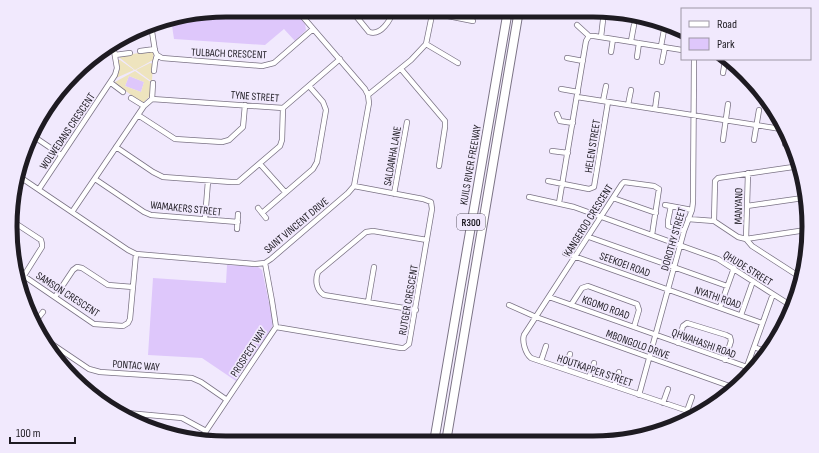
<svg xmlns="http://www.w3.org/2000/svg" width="819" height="453" font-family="'Sofia Sans Condensed',sans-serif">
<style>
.green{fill:#dec7fb}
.sand{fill:#eee4be;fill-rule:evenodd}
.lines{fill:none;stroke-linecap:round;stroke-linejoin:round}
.minor-casing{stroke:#7b7385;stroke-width:6}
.motorway-casing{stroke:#7b7385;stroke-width:10}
.minor{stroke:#fff;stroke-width:4.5}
.motorway{stroke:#fff;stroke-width:8}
.labels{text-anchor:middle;stroke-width:3.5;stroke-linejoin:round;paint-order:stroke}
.shield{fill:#f1e9fd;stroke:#5d5964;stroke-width:1}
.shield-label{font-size:10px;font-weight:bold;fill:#1e1b22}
.street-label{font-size:11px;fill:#1e1b22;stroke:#f1e9fd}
.rim{fill:none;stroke:#1e1b22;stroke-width:5}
</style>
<rect width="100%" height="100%" fill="#f1e9fd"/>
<path class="green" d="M227,10H293L305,24L306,30L295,41L284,29L265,45L174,39L171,19Z
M129,76L144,82L141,92L125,86Z
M227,265L258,267L262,270L273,321L272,327L269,332L236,381L202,358L148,355L153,278L226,283Z"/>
<path class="sand" d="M151,51L154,53L153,60L135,70L120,58V56Z
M118,60H120L134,70L116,78L119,70Z
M150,63L153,64L152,81H151L136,70Z
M135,71L152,83L151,95L143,103L114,83L115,82ZM129,76L144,82L141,92L125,86Z"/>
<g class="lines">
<g class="minor-casing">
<path id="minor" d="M351,10L369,32C381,36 391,20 393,10
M433,13L473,21
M151,25L155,51L157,55L162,58L262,66L274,63L313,29
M577,25L589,36H594L682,50
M601,37L603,20
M631,41L634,25
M426,44L458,63
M661,46L664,30
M140,51L155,49
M611,52L613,39
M115,55L130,53
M637,57L639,43
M567,58L583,61
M662,62L665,47
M401,69L445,121V127L439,166
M154,71L155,62L157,55
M723,73L725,61
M111,83L123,92
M561,89L578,92
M368,95L411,60L426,44L433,10
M577,97L781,129
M131,98L144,106
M152,99L153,83
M603,101L606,86
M628,105L631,90
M46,107L47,105
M655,109L657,94
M557,114L560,121L573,123
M138,115L175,139L222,142L229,140L243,127L245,105
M33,136L61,155
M723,140L728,104
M754,140L759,110
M785,144L786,139
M116,147L153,172L163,177L231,182H238L280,146L282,140L283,108
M552,151L568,153
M260,164L285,192
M748,173L746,239L806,230
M17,175L128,250L136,254L255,264L265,263L271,259L348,193L354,186L369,103L368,95L365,89L297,10
M95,179L144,212L151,215L238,222
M548,181L589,189L594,187L608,102
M39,189L115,75L117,68L113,45
M394,194L407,122
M529,197L574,207L718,259L790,305
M613,198L656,213
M559,203L586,41L589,36
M665,205L692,210
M671,206L668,221V226L684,231
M747,206L803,198
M258,208L266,218
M72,212L144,106L152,99L283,108L340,59
M262,213L313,169L317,162L326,110L323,102L309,86
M205,219L208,181
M688,219L714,221
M12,221L41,240L42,244V247L20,282
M237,229L238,214
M652,235L659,189L654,186L624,182L622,184L524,335C522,341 525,353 531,358L697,414
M589,237L727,286
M565,253L762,323
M18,272L94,324L123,326L128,323L130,319L136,254
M800,277L752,246L746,239L738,237L714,221L715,181L718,178L800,166
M55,297L73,270L77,267L82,268L108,285L133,287
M549,297L747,367
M368,302L374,267
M509,305L536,317L735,388
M571,305L582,288L588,286L637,304L639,310L634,327
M720,307L734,268
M416,310L324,295C316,290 315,280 318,272L366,232L373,231L427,240
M741,315L753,281
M35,322L43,312
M276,327L401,348H404L409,344L432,209L431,202L423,199L354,186
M46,340L89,369L100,372L192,378L201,382L227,400
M678,343L683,326L687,323L726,335L730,337L731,341L725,360
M754,347L767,352
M541,361L546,346
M565,369L570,354
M589,378L594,363
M741,383L773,294
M614,386L619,372
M639,395L684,231L692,210L693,202L694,59
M663,403L668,389
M687,411L692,397
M116,412L182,418L206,431
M200,440L276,327L272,301L265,263"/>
</g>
<g class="motorway-casing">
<path id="motorway" d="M434,442L508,10
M446,442L519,10"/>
</g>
<use href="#minor" class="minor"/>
<use href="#motorway" class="motorway"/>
</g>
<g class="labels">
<rect class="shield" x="457" y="214" width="28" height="16" rx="3"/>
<g class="shield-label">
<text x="471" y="226">R300</text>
</g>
<g class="street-label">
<text transform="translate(229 53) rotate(2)" y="4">TULBACH CRESCENT</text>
<text transform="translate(255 96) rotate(4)" y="4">TYNE STREET</text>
<text transform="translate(67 131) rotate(-56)" y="4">WOLWEDANS CRESCENT</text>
<text transform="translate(592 146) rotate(-81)" y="4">HELEN STREET</text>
<text transform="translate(392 156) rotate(-80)" y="4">SALDANHA LANE</text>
<text transform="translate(470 165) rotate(-80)" y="4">KUILS RIVER FREEWAY</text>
<text transform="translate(738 206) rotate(-89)" y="4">MANYANO</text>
<text transform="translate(186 208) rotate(6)" y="4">WAMAKERS STREET</text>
<text transform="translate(588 220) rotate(-58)" y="4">KANGEROO CRESCENT</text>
<text transform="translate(296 225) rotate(-40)" y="4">SAINT VINCENT DRIVE</text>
<text transform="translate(673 239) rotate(-74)" y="4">DOROTHY STREET</text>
<text transform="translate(625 264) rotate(20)" y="4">SEEKOEI ROAD</text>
<text transform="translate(748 268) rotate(32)" y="4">QHUDE STREET</text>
<text transform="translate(68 294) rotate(33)" y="4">SAMSON CRESCENT</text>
<text transform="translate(718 297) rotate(19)" y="4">NYATHI ROAD</text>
<text transform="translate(408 300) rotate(-80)" y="4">RUTGER CRESCENT</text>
<text transform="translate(606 307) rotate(20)" y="4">KGOMO ROAD</text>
<text transform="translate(704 343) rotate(20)" y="4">QHWAHASHI ROAD</text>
<text transform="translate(638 344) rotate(20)" y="4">MBONGOLO DRIVE</text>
<text transform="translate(248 352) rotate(-57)" y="4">PROSPECT WAY</text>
<text transform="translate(136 365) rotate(4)" y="4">PONTAC WAY</text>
<text transform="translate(595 370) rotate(19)" y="4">HOUTKAPPER STREET</text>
</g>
</g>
<path d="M0 0H819V453H0ZM226 17H593A209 209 0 0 1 802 226V227A209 209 0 0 1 593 436H226A209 209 0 0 1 17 227V226A209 209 0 0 1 226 17Z" fill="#f1e9fd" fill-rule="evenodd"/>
<path class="rim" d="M226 17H593A209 209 0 0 1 802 226V227A209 209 0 0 1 593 436H226A209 209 0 0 1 17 227V226A209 209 0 0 1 226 17Z"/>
<rect x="681" y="8" width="130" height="52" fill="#f1e9fd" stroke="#9d97a5"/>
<rect x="689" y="21" width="20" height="6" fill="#ffffff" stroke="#9d97a5"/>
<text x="717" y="28" font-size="12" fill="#1e1b22">Road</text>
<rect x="689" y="38" width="20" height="12" fill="#dec7fb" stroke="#9d97a5"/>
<text x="717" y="48" font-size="12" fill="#1e1b22">Park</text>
<path d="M10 437v6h65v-6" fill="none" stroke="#1e1b22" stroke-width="2"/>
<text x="16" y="437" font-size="12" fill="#1e1b22" stroke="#f1e9fd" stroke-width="3" paint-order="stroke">100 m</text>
</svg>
